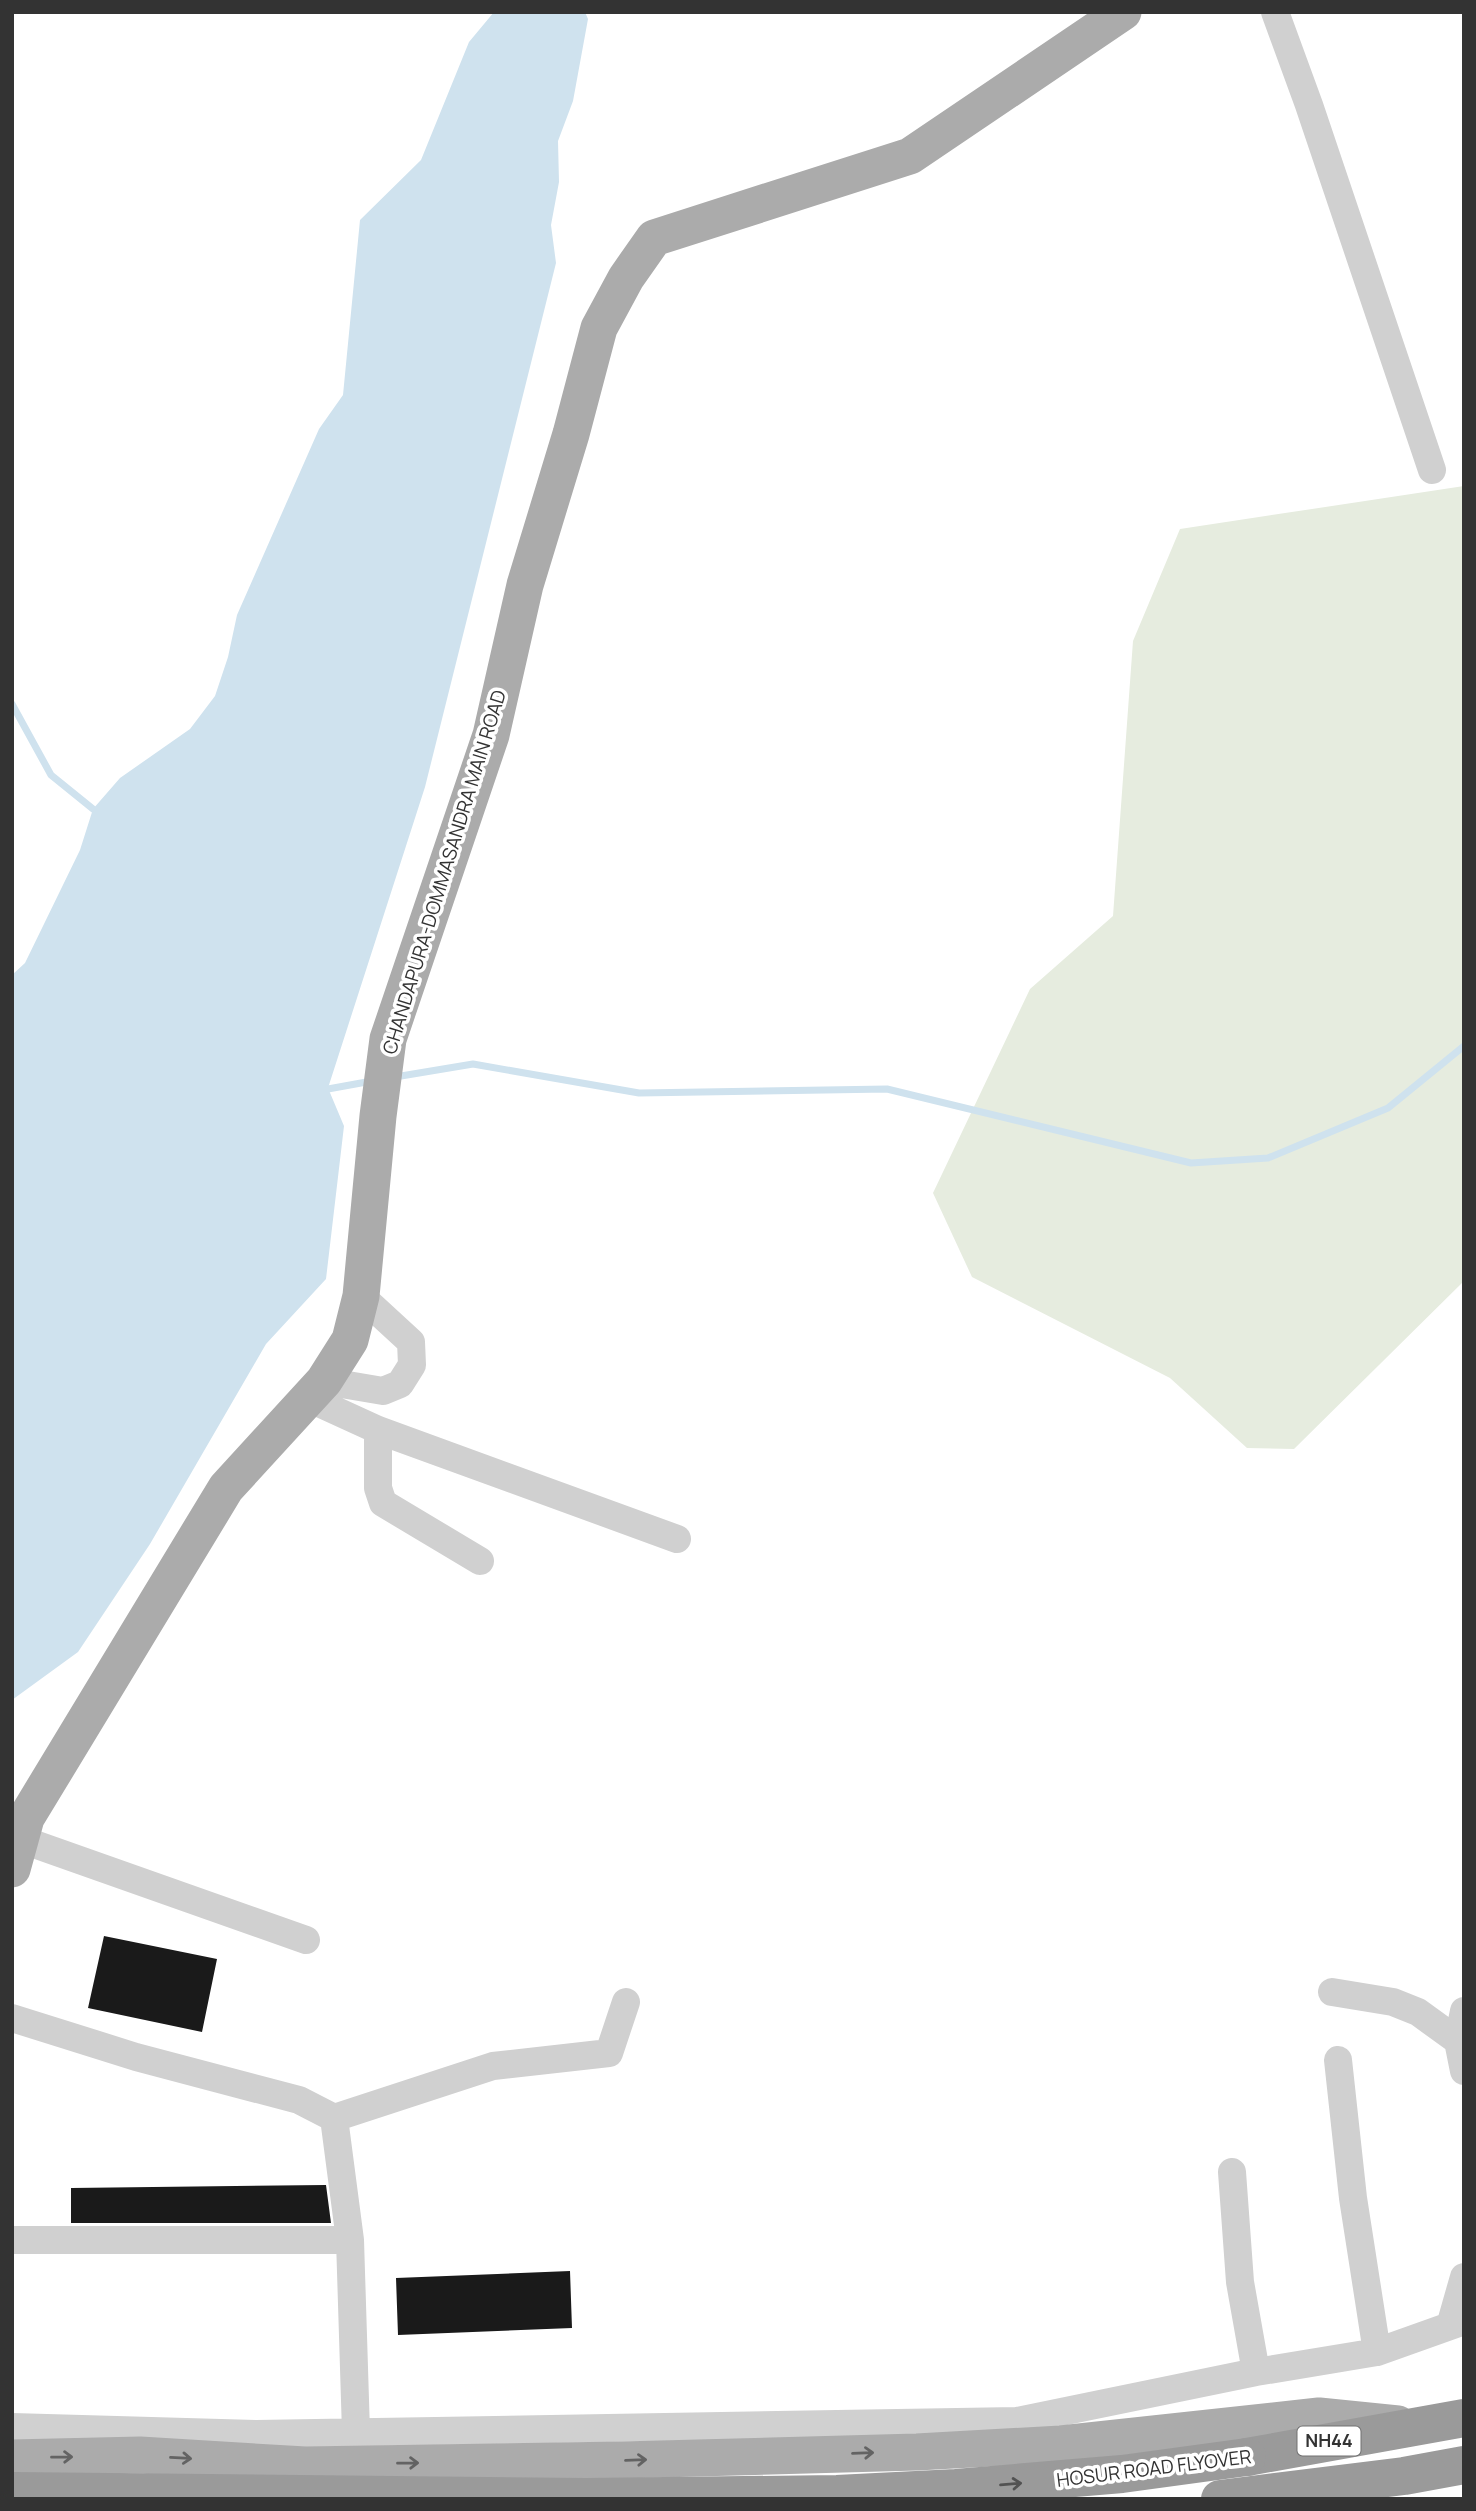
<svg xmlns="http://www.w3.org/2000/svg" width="1476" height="2511" font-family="Manrope,sans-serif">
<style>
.green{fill:#e6ecdf}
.water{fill:#cfe2ee}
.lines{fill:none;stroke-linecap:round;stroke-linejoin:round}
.stream{stroke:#cfe2ee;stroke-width:7}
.building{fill:#1a1a1a}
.minor{stroke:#d0d0d0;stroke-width:28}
.major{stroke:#ababab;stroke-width:37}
.highway{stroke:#9a9a9a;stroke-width:38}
.highway-bridge{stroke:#9a9a9a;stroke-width:38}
.oneway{stroke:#636363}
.oneway2{stroke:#525252}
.labels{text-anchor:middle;stroke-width:7;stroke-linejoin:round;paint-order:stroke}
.shield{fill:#fff;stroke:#707070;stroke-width:2}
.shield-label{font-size:18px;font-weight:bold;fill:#333}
.street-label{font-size:19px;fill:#333;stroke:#fff}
</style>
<rect width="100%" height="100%" fill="#fff"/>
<path class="green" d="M1464,486V1281L1294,1449L1247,1448L1170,1378L972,1277L933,1193L1030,989L1113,916L1133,641L1180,529Z"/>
<path class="water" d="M494,12H585L588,19L573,101L558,141L559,182L551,225L556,263L425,787L328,1088L344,1126L326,1279L266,1344L150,1544L78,1652L12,1700V975L25,963L80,850L93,809L120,778L190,729L215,696L228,657L237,615L319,429L343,395L360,220L421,160L469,42Z"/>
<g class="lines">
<path class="stream" d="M12,704L51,775L93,809
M395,1077L473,1064L639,1093L887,1089L1191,1163L1268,1158L1388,1108L1464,1046
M328,1089L372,1081"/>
</g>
<path class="building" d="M104,1936L217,1959L202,2032L88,2008Z
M326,2185L331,2223H71V2188Z
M570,2271L572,2328L398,2335L396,2278Z"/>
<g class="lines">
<path class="minor" d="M1275,12L1309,105L1432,470
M324,1381L383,1391L400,1384L412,1365L411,1342L361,1296
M308,1398L378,1430L677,1539
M378,1430V1488L383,1503L480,1561
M20,1839L306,1940
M1332,1992L1393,2002L1418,2012L1458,2041
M1464,2011L1458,2041L1464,2071
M12,2018L136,2057L299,2100L334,2118L493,2066L609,2053L626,2002
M334,2118L350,2240L356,2432
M12,2240H350
M1450,2326L1464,2277
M1377,2352L1464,2321
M1256,2372L1377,2352L1353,2198L1338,2060
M1017,2421L1256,2372L1240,2282L1232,2172
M12,2427L256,2434L1017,2421L1061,2443"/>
<path class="major" d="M12,1869L26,1818L226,1488L324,1381L350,1340L361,1296L378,1116L388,1039L491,735L525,585L571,434L599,328L626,278L654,238L910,156L1123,12
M12,2458L140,2455L305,2465L622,2460L917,2452L1061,2444L1319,2416L1398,2424"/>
<path class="highway" d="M1247,2457L1464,2418
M1220,2499L1404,2476L1464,2465"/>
<path class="highway-bridge" d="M12,2491L586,2497L837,2494L956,2488L1122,2474L1247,2457"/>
</g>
<defs><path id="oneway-shaft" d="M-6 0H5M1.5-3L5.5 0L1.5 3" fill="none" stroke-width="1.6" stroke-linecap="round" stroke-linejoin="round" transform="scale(1.75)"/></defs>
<g class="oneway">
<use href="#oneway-shaft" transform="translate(863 2453) rotate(-2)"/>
<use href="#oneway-shaft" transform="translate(62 2457) rotate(-1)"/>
<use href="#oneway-shaft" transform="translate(181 2458) rotate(3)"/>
<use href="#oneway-shaft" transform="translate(636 2460) rotate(-2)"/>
<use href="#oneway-shaft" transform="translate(408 2463) rotate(-1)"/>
</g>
<use class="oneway2" href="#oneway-shaft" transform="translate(1011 2484) rotate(-5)"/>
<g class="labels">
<rect class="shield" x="1297.5" y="2426.5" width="63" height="29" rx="5"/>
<g class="shield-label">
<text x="1329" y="2447">NH44</text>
</g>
<g class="street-label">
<text transform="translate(444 872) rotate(-73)" y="7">CHANDAPURA-DOMMASANDRA MAIN ROAD</text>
<text transform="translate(1154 2468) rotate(-7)" y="7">HOSUR ROAD FLYOVER</text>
</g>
</g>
<rect width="1476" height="2511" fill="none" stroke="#333333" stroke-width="28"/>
</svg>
